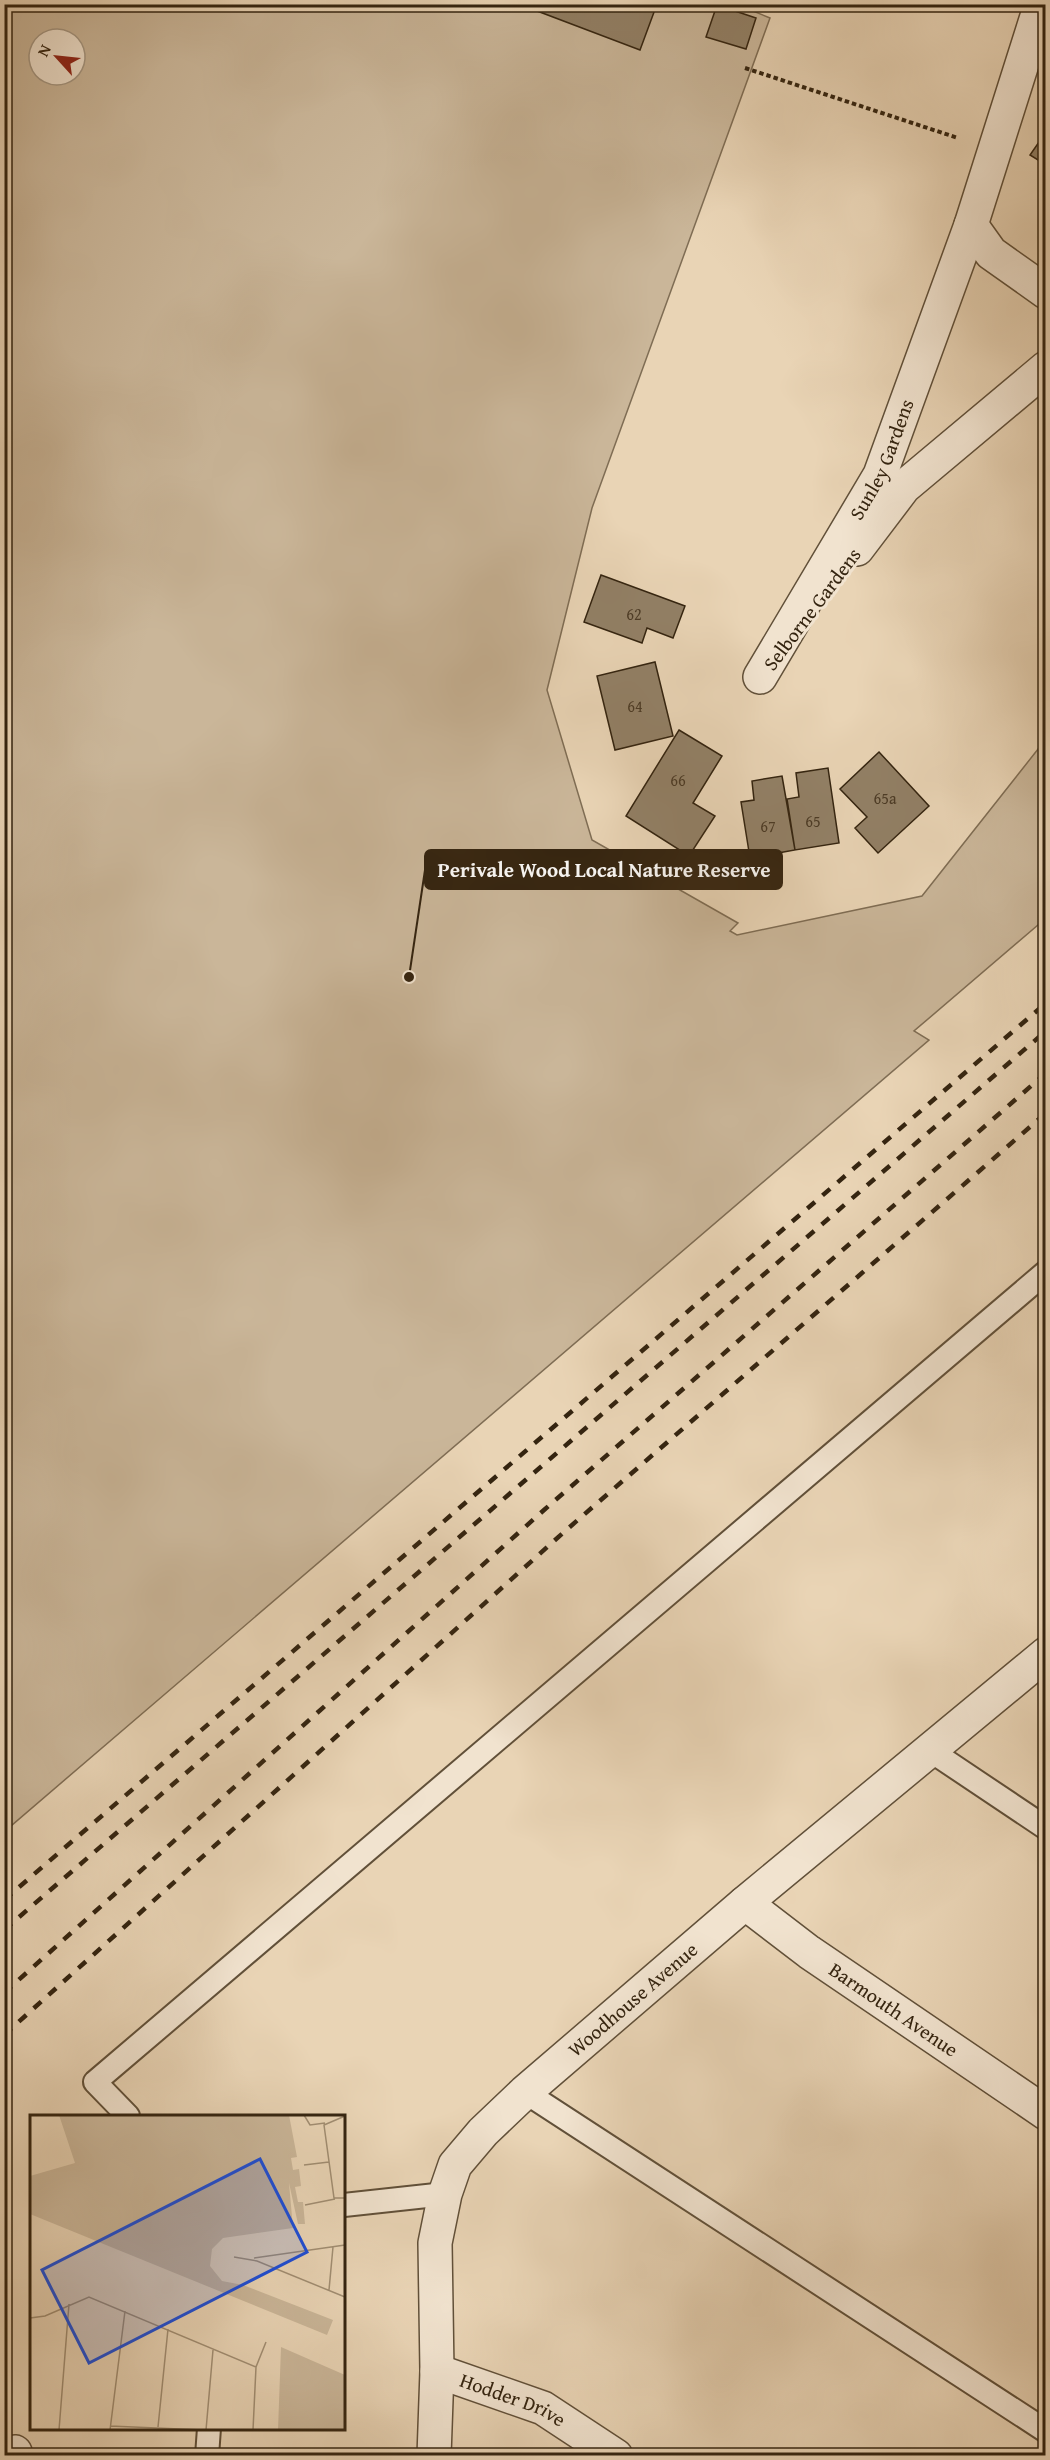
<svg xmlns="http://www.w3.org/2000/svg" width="1050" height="2460" font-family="'Gentium Book Plus',serif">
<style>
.green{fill:#cab699;stroke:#7f6d54;stroke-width:1.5;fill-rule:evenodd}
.building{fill:#928066;stroke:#342410;stroke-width:1.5}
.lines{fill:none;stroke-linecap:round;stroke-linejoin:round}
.service-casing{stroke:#615039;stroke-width:26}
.minor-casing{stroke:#615039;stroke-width:36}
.path{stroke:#342410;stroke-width:4;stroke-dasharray:4.5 3;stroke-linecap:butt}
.service{stroke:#f1e3cf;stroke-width:22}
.minor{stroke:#f1e3cf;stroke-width:33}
.rail{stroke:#342410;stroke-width:4.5;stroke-dasharray:10 10;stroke-linecap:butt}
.labels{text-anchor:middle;stroke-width:6;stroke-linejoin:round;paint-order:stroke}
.number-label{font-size:16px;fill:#4c3b26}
.street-label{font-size:20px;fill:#342410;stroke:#f1e3cf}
.inset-road{fill:none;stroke:#a18e73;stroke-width:1.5}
.view{fill:#1d4ed8;fill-opacity:0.15;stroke:#1d4ed8;stroke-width:3}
.inset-edge{fill:none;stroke:#342410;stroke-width:3}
.leader{fill:none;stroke:#342410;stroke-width:2}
.callout-dot{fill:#342410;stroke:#f1e3cf;stroke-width:2}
.callout{fill:#342410;stroke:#342410;stroke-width:2}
.callout-label{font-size:21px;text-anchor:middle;font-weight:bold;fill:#fff}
</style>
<rect width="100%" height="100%" fill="#e9d4b5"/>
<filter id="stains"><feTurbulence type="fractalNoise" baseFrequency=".00333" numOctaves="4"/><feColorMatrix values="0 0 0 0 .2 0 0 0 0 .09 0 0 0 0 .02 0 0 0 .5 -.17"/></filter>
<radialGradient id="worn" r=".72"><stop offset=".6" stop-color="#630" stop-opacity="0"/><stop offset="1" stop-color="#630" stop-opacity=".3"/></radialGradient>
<path class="green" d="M736,4L770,18L592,508L547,690L592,840L738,923L730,931L737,935L922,896L1046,739L1045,919L914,1031L929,1040L5,1831L4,5ZM39,39H75V75H39Z"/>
<path class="building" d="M525,4H657L640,50L524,6Z
M717,5L756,18L746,49L706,37Z
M1046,132V165L1030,155Z
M601,575L685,606L673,638L647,628L642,643L584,622Z
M655,662L673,736L615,750L597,676Z
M679,730L722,756L693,803L715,816L689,856L626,816Z
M879,752L929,806L878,853L855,828L867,817L840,789Z
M828,768L839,843L795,850L787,799L799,797L796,773Z
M782,776L795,850L750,858L741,802L754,800L752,781Z"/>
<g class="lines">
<g class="service-casing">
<path id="service" d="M928,1749L1046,1828
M525,2092L1046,2431
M128,2116L95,2082L1046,1272
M344,2205L445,2194
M207,2456L209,2428"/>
</g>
<g class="minor-casing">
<g id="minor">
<path d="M971,225L991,253L1046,292"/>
<path d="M857,549L904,487L1046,368"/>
<path id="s1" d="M760,677L880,475L971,225L1041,4"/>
<path id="s2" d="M745,1903L809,1952L1046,2113"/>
<path id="s3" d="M437,2371L543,2408L616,2456"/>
<path d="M13,2456L15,2452"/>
<path id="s4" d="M434,2456L437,2371L435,2243L445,2194L455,2165L483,2132L525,2092L745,1903L1046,1654"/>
</g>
</g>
<path class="path" d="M745,68L958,138"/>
<use href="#service" class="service"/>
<use href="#minor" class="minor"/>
<path class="rail" d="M4,1900L1046,1003
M4,1930L1046,1031
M4,1993L544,1510L1046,1073
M4,2035L564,1532L1046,1113"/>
</g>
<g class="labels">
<g class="number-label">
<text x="634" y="620">62</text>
<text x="635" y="712">64</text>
<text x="678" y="786">66</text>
<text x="885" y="804">65a</text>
<text x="813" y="827">65</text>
<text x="768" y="832">67</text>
</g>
<g class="street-label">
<text dy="7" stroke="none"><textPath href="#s1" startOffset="250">Sunley Gardens</textPath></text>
<text transform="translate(812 609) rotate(-53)" y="7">Selborne Gardens</text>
<text dy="7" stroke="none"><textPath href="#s4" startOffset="537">Woodhouse Avenue</textPath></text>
<text dy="7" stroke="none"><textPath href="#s2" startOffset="183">Barmouth Avenue</textPath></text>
<text dy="7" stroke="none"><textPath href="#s3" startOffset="81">Hodder Drive</textPath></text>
</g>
</g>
<g transform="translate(30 2115)">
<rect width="315" height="315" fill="#e9d4b5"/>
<path d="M29,0H259L267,42L261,43L263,55L269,54L271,71L265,72L268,87H273L275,109H268L259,68L263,113L193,123L182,134L180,151L192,166L213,170L303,205L297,220L0,99V61L45,48ZM251,232L315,260V315H248Z" fill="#cab699"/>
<path class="inset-road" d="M274,0L280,10L295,8M315,1L294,10L304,83H315M274,50L299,47M275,90L305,84M204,142L227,146L315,182M224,143L315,130M299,175L303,132M0,203L15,201L59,182L226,252M80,311L173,315M128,312L138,214M29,315L39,189M80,315L95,196M176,315L183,235M223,315L226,252L236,227"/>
<path class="view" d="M230,44L277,137L59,248L12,155Z"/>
<rect width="315" height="315" class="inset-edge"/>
</g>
<path class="leader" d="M409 977L425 870"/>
<circle class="callout-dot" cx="409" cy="977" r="6"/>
<rect class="callout" x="425" y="850" width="357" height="39" rx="6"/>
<g class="callout-label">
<text x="604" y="877">Perivale Wood Local Nature Reserve</text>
</g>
<rect width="1050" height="2460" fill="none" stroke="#e9d4b5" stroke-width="24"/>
<rect x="6" y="6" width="1038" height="2448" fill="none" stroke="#342410" stroke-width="3"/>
<rect x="12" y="12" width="1026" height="2436" fill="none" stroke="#342410" stroke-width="1.5"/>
<g transform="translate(57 57) rotate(297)"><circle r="28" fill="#f1e3cf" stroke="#a59783" stroke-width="1.5"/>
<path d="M0-4.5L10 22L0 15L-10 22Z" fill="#8f2418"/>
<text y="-9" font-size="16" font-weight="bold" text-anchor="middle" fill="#342410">N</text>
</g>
<rect width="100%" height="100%" filter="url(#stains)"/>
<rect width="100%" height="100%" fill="url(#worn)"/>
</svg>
